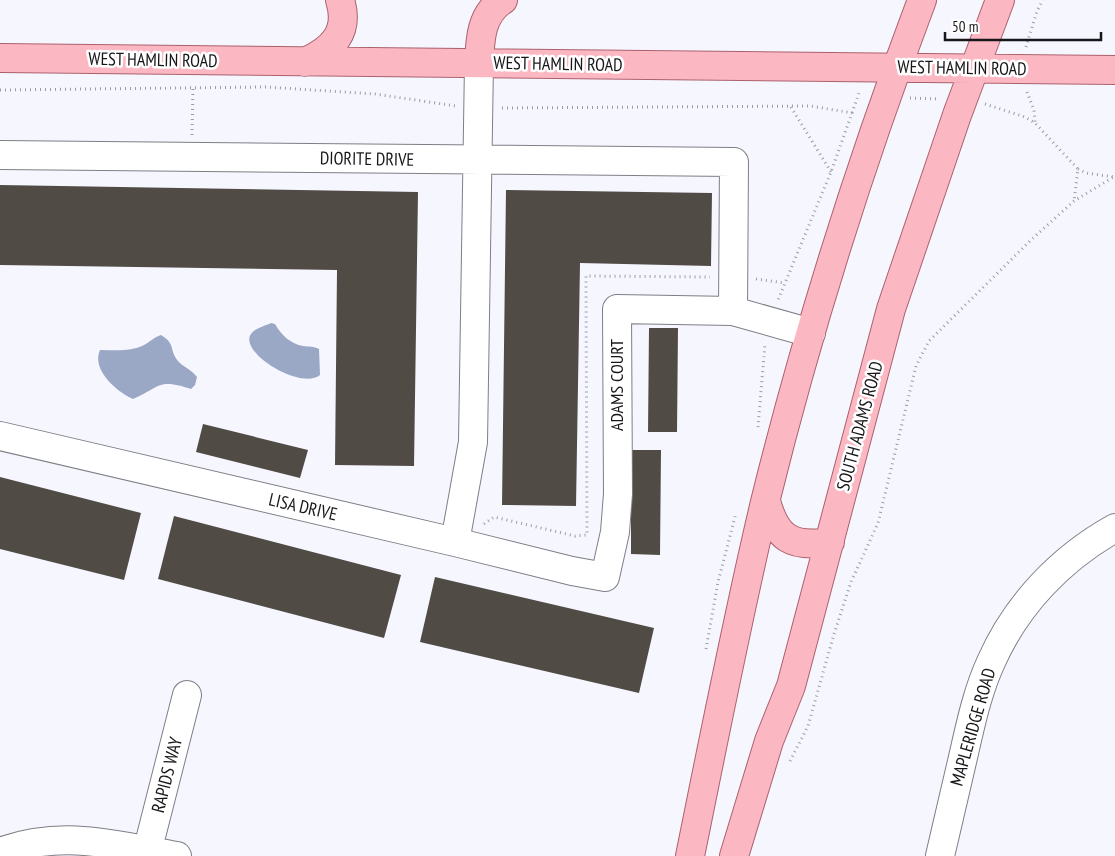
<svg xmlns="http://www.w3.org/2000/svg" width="1115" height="856" font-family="'PT Sans Narrow',sans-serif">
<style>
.water{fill:#9aa8c5}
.building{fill:#514b46}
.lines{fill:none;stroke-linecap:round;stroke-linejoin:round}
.minor-casing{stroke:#7e7e86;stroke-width:30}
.major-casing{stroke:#ab616d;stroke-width:30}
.path{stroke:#9c9ca3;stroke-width:3;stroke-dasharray:1 4;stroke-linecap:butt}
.minor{stroke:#fff;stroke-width:28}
.major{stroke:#fcb8c2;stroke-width:28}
.labels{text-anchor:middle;stroke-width:5;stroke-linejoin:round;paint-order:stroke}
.street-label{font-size:18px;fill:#17171a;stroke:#fff}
</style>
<rect width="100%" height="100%" fill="#f6f6ff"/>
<path class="water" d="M271,323L275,324C281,335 291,344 303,346C310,347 313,346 319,349L320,375C301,391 238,352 251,334C255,328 265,326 271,323Z
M161,335C176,344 169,350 178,361C183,367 191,369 197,377L195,385L191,389C157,378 161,387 133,399C117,392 91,370 100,350C114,350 131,352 144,345C150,342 154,337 161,335Z"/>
<path class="building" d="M0,185L418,192L414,466L335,465L337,270L0,265Z
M506,190L712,193L711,266L580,263L576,506L502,505Z
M649,328H678L677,432H648Z
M203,424L308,450L300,478L196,452Z
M631,450H661L660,555L631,554Z
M0,477L141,513L124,580L0,549Z
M174,516L401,575L384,638L158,579Z
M435,577L654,628L639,693L420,642Z"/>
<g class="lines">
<g class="minor-casing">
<path id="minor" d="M0,155L734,162L733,311
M0,436L455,542L572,571L605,577L615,532L618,494L617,309L733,311L811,333
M455,542L473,442L479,63
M0,852C62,829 115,845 177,856
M146,856L187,695
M940,856C948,822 956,787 964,753C971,722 978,690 991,662C1016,605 1061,558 1115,528"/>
</g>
<g class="major-casing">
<path id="major" d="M0,58L1115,70
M305,62C333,49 350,32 340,0
M479,63C480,39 481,14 503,0
M766,501C776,538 791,548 830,542
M690,856C714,738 737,620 765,502C807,332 860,164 922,0
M734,856L769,741L791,686L891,309L957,115L1000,0"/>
</g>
<path class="path" d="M1026,47L1037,11L1043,0
M0,90L266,87L375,94L456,106
M1027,92L1034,110L1035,122
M910,98L939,99
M985,104L1025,117L1035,123L1078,169L1074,201
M791,107L831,172
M502,108L811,106L852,113L831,172L778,300
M852,113L860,90
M192,135L193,88
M1078,169L1086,173L1114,177
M756,279L785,283
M758,427L765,344
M484,524L494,517L575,536L587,535L586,276L710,277
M706,649L718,582L736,513
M790,761L808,726L834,634L851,582L878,523L916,366L929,341L1032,239L1074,201L1115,176"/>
<use href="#minor" class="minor"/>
<use href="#major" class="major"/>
</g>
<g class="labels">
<g class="street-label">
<text transform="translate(153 60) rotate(1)" y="6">WEST HAMLIN ROAD</text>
<text transform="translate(558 64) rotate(1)" y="6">WEST HAMLIN ROAD</text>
<text transform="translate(962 68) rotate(1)" y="6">WEST HAMLIN ROAD</text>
<text transform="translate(367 159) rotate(1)" y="6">DIORITE DRIVE</text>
<text transform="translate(617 385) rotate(-90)" y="6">ADAMS COURT</text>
<text transform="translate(860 426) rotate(-75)" y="6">SOUTH ADAMS ROAD</text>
<text transform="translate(303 507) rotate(13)" y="6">LISA DRIVE</text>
<text transform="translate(973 727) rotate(-74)" y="6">MAPLERIDGE ROAD</text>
<text transform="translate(167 775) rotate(-76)" y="6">RAPIDS WAY</text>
</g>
</g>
<path d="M945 32v8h156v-8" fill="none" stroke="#17171a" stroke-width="2.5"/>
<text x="952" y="32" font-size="15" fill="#17171a" stroke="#ffffff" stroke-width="4" paint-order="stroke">50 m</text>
</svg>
